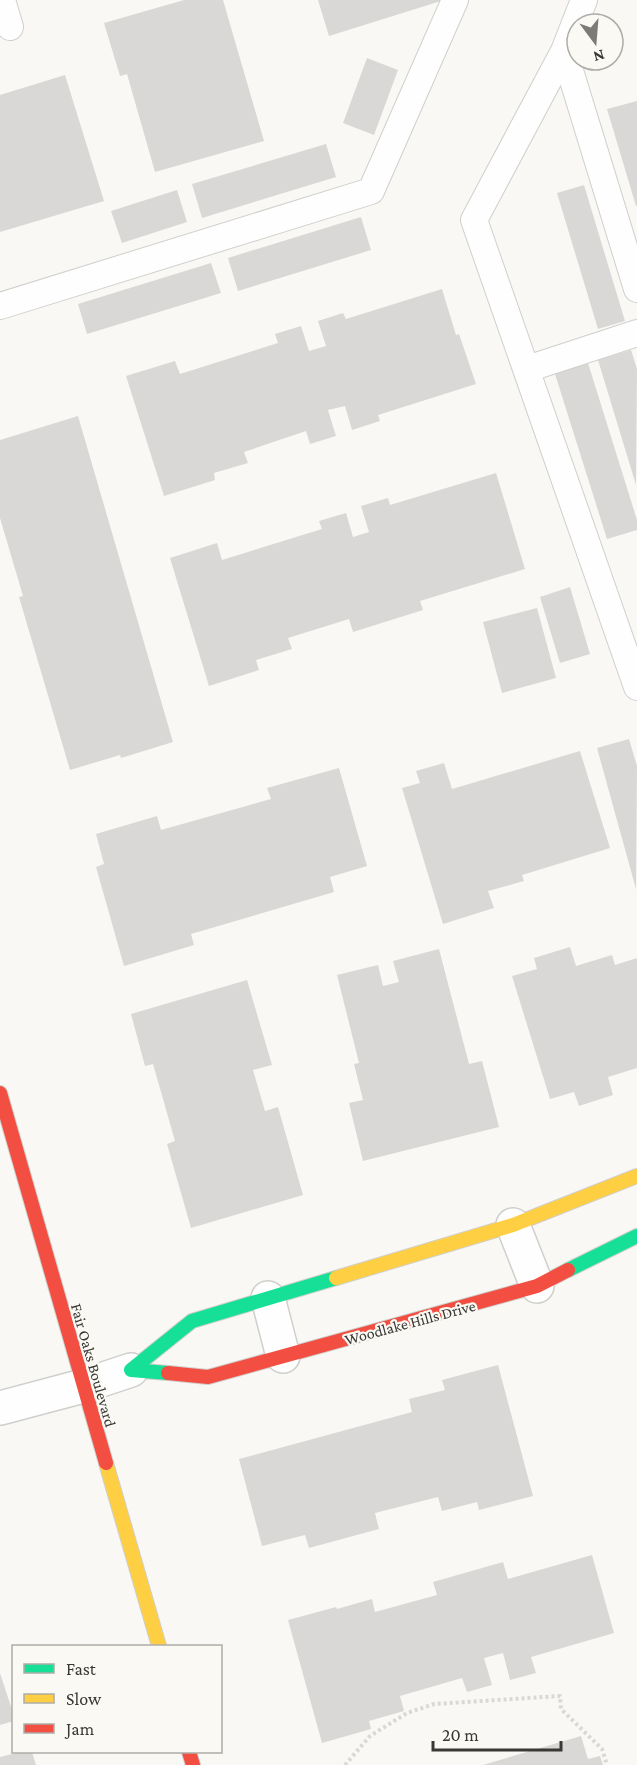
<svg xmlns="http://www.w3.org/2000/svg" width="637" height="1765" font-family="'Crimson Pro',serif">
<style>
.building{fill:#dad8d6}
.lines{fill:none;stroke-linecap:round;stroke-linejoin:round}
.lane-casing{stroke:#cfcfcc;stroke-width:28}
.street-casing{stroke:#cfcfcc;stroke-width:36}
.fast-casing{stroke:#cfcfcc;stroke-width:16}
.slow-casing{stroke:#cfcfcc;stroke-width:16}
.jam-casing{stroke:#cfcfcc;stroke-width:16}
.path{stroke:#d8d8d7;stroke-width:4;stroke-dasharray:3 3;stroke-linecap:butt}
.lane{stroke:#fefefe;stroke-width:26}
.street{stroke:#fefefe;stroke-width:33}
.fast{stroke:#16e098;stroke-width:14}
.slow{stroke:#ffcf43;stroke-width:14}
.jam{stroke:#f24e42;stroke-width:14}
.labels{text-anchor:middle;stroke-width:4.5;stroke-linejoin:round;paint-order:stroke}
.street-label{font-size:16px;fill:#393835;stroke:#fbf9f3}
</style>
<rect width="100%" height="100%" fill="#f9f8f5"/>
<path class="building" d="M184,0H223L264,141L155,172L127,74L120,76L104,23Z
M318,0H441V1L329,36Z
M367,58L398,70L374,135L343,123Z
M65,75L104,201L0,232V95Z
M637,101V206H636L607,109Z
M326,144L336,177L202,218L192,184Z
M584,185L625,321L598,329L557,193Z
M177,190L187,222L122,243L111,211Z
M361,217L371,250L238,291L228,258Z
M211,263L221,293L87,334L78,304Z
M442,289L456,335L459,334L476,384L378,415L380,421L352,430L345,406L328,410L336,436L310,444L306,431L244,452L248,463L214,473L215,480L164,496L126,376L175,361L180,374L278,343L275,334L301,326L309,351L326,346L318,321L343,313L346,319Z
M631,350L637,369L636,485L598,360Z
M588,363L637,520V530L607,539L555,374Z
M78,416L173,742L121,758L120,755L70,770L19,597L23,596L0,518V440Z
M496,473L525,569L420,601L423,610L353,632L349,619L288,638L292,649L256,660L259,670L209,686L170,558L217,543L222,560L322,529L319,521L346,513L353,537L369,532L361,506L388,498L390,505Z
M570,587L590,654L560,663L540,597Z
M537,608L556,678L502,693L483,622Z
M629,739L637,766L636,889L597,748Z
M580,751L610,848L522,875L524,881L488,891L494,908L443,924L402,788L420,783L416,771L444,763L452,789Z
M339,768L367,866L330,877L334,892L191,934L194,945L124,966L96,867L104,864L96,834L157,816L161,830L271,799L267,788Z
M570,947L576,966L612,955L615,965L637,958V1068L608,1077L613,1095L579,1106L574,1092L550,1099L512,976L537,969L534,958Z
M439,949L469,1064L482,1061L499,1127L363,1161L349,1103L363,1100L354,1064L359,1063L337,975L378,965L383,986L399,982L393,961Z
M247,980L272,1065L253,1070L265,1111L278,1107L303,1195L191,1228L167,1144L175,1141L153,1064L145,1066L131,1014Z
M498,1365L533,1496L479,1510L477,1502L442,1511L438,1497L375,1513L379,1529L309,1548L305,1535L262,1546L239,1459L412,1412L409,1399L445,1390L442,1380Z
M592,1555L614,1633L531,1657L536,1673L510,1680L503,1653L484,1658L492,1685L467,1692L462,1678L400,1696L404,1711L369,1721L371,1729L322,1743L288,1620L336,1607L337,1609L372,1599L375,1612L437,1595L433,1582L503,1562L508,1579Z
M0,1673L14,1716V1721L0,1725Z
M581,1736L588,1759L600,1756L603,1765H483Z
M20,1752H32L36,1765H0V1757Z"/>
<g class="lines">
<g class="lane-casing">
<path id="lane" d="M2,0L10,27
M584,0L564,51L637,289
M564,51L474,220L637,687
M0,306L371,191L455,0
M527,369L637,333"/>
</g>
<g class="street-casing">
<path id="street" d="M513,1225L537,1286
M268,1298L283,1356
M0,1408L83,1386L131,1370"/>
</g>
<g class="fast-casing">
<path id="fast" d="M568,1270L637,1236
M168,1373L131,1370L192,1321L336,1278"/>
</g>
<g class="slow-casing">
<path id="slow" d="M336,1278L513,1225L637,1176
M106,1463L159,1646"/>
</g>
<g class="jam-casing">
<path id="jam" d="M0,1093L106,1463
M168,1373L208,1377L537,1286L568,1270
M189,1752L193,1765"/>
</g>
<path class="path" d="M345,1765L370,1736L407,1713L434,1704L560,1696L561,1709L602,1749L607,1765"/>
<use href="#lane" class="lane"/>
<use href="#street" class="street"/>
<use href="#fast" class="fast"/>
<use href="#slow" class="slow"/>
<use href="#jam" class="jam"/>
</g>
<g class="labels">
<g class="street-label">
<text transform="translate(410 1322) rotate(-15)" y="6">Woodlake Hills Drive</text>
<text transform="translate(94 1365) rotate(74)" y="6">Fair Oaks Boulevard</text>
</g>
</g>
<rect x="12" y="1645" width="210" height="108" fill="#fbf9f3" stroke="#adaca7" stroke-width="1.5"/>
<rect x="24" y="1664" width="30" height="9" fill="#16e098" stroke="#adaca7" stroke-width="1.5"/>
<text x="66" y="1675" font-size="18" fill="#393835">Fast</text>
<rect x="24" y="1694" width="30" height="9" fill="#ffcf43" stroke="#adaca7" stroke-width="1.5"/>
<text x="66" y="1705" font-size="18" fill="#393835">Slow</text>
<rect x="24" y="1724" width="30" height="9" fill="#f24e42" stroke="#adaca7" stroke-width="1.5"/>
<text x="66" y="1735" font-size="18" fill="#393835">Jam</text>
<g transform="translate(595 42) rotate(164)"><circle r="28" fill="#fbf9f3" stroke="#adaca7" stroke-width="1.5"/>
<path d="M0-4.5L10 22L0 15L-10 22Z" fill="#7c7b78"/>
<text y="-9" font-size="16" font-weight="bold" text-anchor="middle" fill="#393835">N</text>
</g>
<path d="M433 1741v9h128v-9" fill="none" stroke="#393835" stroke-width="3"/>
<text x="442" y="1741" font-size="18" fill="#393835" stroke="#fbf9f3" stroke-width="4.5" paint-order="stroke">20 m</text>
</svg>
